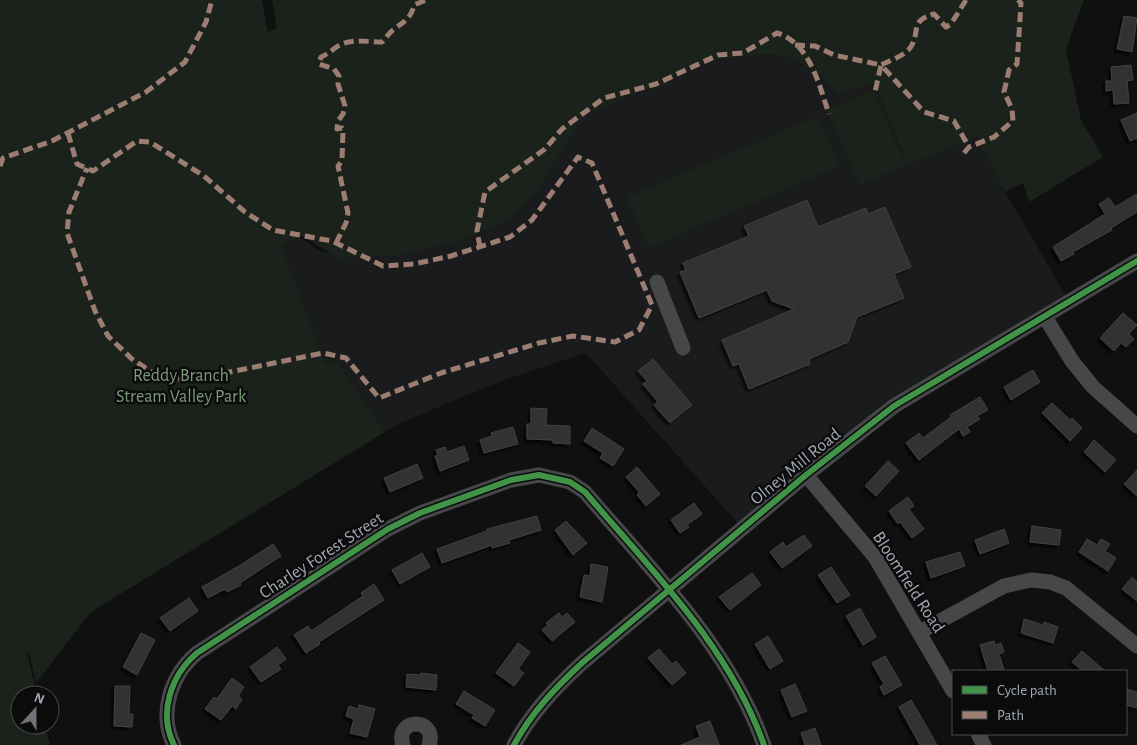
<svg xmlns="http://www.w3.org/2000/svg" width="1137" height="745" font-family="'Alegreya Sans',sans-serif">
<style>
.built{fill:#1a1b1c}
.green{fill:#1b211b}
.building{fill:#313133;stroke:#404244;filter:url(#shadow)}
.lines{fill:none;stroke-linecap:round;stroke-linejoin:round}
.minor{stroke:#454749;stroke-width:15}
.quiet{stroke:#9b7d72;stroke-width:5;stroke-dasharray:10 5;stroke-linecap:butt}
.cycleway-casing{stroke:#0b0b0c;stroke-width:9}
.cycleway{stroke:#419447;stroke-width:6}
.labels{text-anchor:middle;stroke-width:5;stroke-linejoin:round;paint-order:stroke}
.park-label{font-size:18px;fill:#7c9c79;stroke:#0b0b0c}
.street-label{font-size:18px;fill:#a2a9b2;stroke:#0b0b0c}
</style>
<defs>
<filter id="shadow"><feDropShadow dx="-3" dy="3" stdDeviation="1" flood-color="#0009"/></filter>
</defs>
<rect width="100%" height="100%" fill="#101011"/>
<path class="built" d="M781,55L814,70L838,93L874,84L908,165L977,136L1005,192L1069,301L894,406L742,528L586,353L504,380L400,423L385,432L337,361L213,380L274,220L318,250L345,257L563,148L590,111L693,63L741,56Z"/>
<path class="green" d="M0,0H262L268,32L277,28L272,0H1084L1066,49L1081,120L1103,157L1029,202L1023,183L1005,192L977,137L908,165L874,84L838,93L814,70L781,55L741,56L714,60L679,75L664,87L638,92L588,114L563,148L539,189L511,219L460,241L398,255L338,258L302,236L281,245L325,363L337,361L385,432L91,612L36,683L29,652L27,653L37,695H20V725H45L50,745H0Z
M873,90L906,165L860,185L827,110Z
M818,116L840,166L648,248L627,197Z"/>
<path class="building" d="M1124,16L1137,18L1132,52L1117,49Z
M1131,65L1133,80L1127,81L1129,103L1114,104L1113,90L1106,91V81H1112L1111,67Z
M1137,113V138L1130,141L1121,120Z
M1137,194V212L1111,228L1112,230L1073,252L1074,254L1061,261L1053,247L1105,214L1099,204L1109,198L1115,207Z
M807,200L818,227L866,208L868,214L885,207L911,267L894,274L904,298L857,317L848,342L809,359L810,364L749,389L739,364L733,366L722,340L794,309L772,301L767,290L699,318L680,272L686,270L683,263L749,236L744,226Z
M1123,313L1137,325L1129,334L1134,339L1126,347L1121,343L1114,351L1100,338Z
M653,359L692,405L670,423L654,405L658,402L643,384L647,381L638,371Z
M1033,370L1040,382L1011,400L1004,387Z
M980,397L988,410L977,416L980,419L967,427L970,432L963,436L959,429L919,460L906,443L919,433L923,438L951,417L950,415Z
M1052,403L1070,420L1072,418L1082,428L1070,441L1042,413Z
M531,408L547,409L546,425L570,426V444L553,443V440L527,439V424H531Z
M513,427L518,444L484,453L480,440L492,436L491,433Z
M592,428L624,449L613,466L600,458L603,453L584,441Z
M1094,440L1116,460L1105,472L1084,452Z
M464,446L469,460L440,471L435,456L438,455L436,450L445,447L447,452Z
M888,461L899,471L876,496L865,486Z
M417,464L423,478L390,492L384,478Z
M637,467L660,494L646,506L637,495L639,492L626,477Z
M1137,470V496L1124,484Z
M908,497L914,506L909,509L924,529L912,538L900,522L898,524L889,511Z
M694,503L702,514L687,525L689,527L680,533L671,520Z
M537,516L541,530L509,540L510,543L492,548V545L442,563L437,549L487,531V529Z
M566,521L587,543L573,555L555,530Z
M1032,526L1061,530L1059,545L1030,542Z
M1004,529L1009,543L980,554L975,540Z
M804,535L812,546L782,568L770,552L783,542L786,547Z
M1087,539L1097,545L1101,539L1110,544L1105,551L1116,558L1108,571L1079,552Z
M273,544L281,556L240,583L241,585L227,592L225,589L208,598L202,587L239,566Z
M960,552L965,566L931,578L926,562Z
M422,553L430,567L400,584L392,570Z
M591,564L608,567L602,602L580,597L584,575L590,576Z
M831,567L850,595L837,603L818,575Z
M752,573L761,585L730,610L719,597Z
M1132,577L1137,582V601L1122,589Z
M374,584L384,600L319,642L320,644L306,653L294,635L308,626L311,631L363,596L361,593Z
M189,598L198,611L170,631L160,618Z
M860,608L876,637L863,645L846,616Z
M559,613L562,617L567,613L575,622L552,641L542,630L548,625L546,623Z
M1024,619L1043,625L1044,622L1058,627L1053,643L1021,633Z
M141,633L155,640L137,675L123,667Z
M768,636L783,661L770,669L755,644Z
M994,641L995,645L1001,643L1004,652L999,654L1004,670L988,671L980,645Z
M518,643L530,652L518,669L524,673L514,686L496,673Z
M277,647L286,659L278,665L281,669L261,682L250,667Z
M659,649L672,664L676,661L686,673L672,685L648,658Z
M1082,651L1105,671H1083L1072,662Z
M885,656L902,685L884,695L880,687L884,684L872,663Z
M421,673L437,675L436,690L406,687L407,674L421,675Z
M232,678L244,687L238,696L242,699L236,709L232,706L221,720L205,709L214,697L217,699Z
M795,684L807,711L792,717L781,690Z
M115,686H130L129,714H133L132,727L114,726Z
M1126,689L1137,692V708L1126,705Z
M464,691L495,710L485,726L472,718L474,715L456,704Z
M911,700L928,729L937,745H920L899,707Z
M359,705L375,709L367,737L350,733L354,719L346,716L349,706L358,709Z
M710,721L719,745H681L700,737L696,726Z
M815,728L821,745H805L801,733Z"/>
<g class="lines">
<path class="minor" d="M657,282L683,348
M1045,317L1072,361L1093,387L1137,426
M806,475L875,557L953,691
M920,632L1004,586L1031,580L1050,582L1066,588L1137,646
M978,734L984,745
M174,745C158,713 171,675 197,653L388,529L420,513L511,480L539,475L570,482L585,492C651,570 729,646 764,745
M403,745C394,717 438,717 429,745
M514,745C531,713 556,687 582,663L806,475L894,406L1137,261"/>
<path class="quiet" d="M966,0L951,24L946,27L934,14C910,21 920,29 912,45C907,55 891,60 881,65L924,112L954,121L969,147
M795,45L815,46L834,55L881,65L875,92
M68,133L77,164L93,171L137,141L150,142L204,176L245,212L273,230L332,241L383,266L414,264L451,256L510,237L532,220L578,157L592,163L652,305L639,330L615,342L573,336L539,343L441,373L379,398L346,358L323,353L191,380L159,377L132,359L108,336L95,311L67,233L69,212L87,168
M964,153L969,147L994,137L1013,121L1012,109L1004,92L1009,70L1017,64L1021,3L1018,0
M0,166L3,158L52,141L146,92L185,62L206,22L212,0
M336,243L346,223L348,213L338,166L342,161L343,130L342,128L337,129L338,121L343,114L345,106L338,84L339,76L334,69L319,64L321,57C328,54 332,50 338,46C351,38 367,42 382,42C386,38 389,33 393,30C403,22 411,19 414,5L426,0
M480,247L477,231L485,192L545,149L562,129L604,98L656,84L718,55L743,53L777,33C810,43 819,85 829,114"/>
<g class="cycleway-casing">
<path id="cycleway" d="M174,745C158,713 171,675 197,653L388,529L420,513L511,480L539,475L570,482L585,492C651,570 729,646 764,745
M514,745C531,713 556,687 582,663L806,475L894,406L1137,261"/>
</g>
<use href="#cycleway" class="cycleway"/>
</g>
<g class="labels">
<g class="park-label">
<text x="181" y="381">Reddy Branch<tspan x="181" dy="21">Stream Valley Park</tspan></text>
</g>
<g class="street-label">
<text transform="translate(795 466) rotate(-39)" y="6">Olney Mill Road</text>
<text transform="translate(321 555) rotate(-33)" y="6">Charley Forest Street</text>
<text transform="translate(909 582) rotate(57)" y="6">Bloomfield Road</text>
</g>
</g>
<rect x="952" y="670" width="175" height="65" fill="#0b0b0c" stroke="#474a4e"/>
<rect x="962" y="686" width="25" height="8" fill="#419447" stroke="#474a4e"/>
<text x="997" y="695" font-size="15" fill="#a2a9b2">Cycle path</text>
<rect x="962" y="711" width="25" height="8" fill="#9b7d72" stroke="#474a4e"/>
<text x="997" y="720" font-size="15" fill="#a2a9b2">Path</text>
<g transform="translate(35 710) rotate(21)"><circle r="24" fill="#0b0b0c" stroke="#474a4e"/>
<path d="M0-4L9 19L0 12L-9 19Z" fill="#6f737a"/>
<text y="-8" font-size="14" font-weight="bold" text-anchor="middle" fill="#a2a9b2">N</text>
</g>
</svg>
